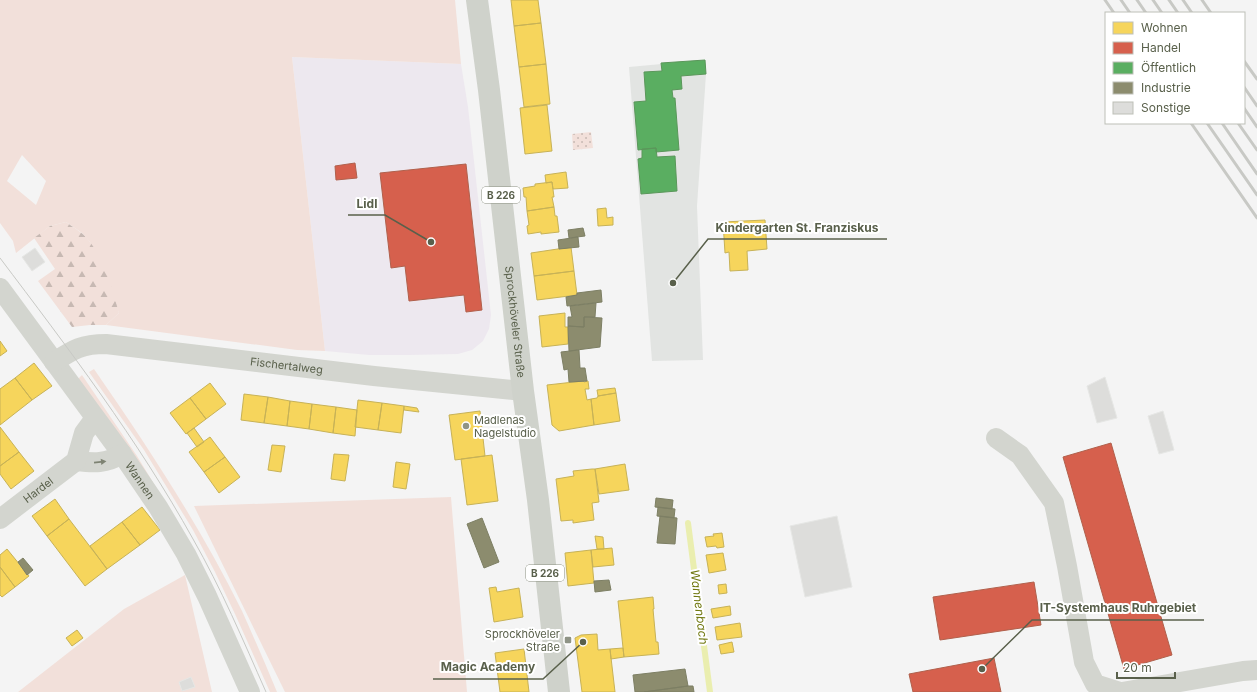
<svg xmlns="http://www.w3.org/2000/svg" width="1257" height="692" font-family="Inter,sans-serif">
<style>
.commercial{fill:#ede8ef}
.education{fill:#e2e4e2}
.green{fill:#f2e0da;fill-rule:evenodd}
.forest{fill:url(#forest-firs)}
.park{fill:url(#park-dots)}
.homes{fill:#f6d55c;stroke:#c7b257}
.shops{fill:#d6604d;stroke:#b0604c}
.public{fill:#5aae61;stroke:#5a975a}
.industry{fill:#8c8c6e;stroke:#7d7f64}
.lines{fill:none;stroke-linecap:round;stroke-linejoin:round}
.stream{stroke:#eaeeaf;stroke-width:6}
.building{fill:#dddddb;stroke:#e6e7e5}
.minor{stroke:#d3d5cf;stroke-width:20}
.primary{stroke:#cfd2cb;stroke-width:22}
.tram{stroke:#c8c9c5;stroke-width:1}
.rail{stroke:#c8c9c5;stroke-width:3}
.oneway{fill:#7e8373}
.poi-dot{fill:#8f9486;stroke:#fff;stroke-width:1.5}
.labels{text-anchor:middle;stroke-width:4;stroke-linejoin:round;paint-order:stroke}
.shield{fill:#fff;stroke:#8b9081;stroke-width:1}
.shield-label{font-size:10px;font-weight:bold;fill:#59604b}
.street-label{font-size:11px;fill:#59604b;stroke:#fff}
.poi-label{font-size:11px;fill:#59604b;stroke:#fff;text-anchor:start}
.water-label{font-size:12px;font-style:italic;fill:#707810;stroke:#fff}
.leader{fill:none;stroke:#59604b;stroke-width:1.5}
.callout-dot{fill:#59604b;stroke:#fff;stroke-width:1.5}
.callout-label{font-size:12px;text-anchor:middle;font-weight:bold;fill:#59604b;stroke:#fff;stroke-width:4;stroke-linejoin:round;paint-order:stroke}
</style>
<defs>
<pattern id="forest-firs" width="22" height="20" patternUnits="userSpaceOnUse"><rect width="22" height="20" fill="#f2e0da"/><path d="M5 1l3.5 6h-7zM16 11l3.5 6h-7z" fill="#c7b9b3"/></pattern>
<pattern id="park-dots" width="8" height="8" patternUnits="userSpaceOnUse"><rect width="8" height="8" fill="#f2e0da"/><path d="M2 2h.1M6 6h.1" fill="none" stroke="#c7b9b3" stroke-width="1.8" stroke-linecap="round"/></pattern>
</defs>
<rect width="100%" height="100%" fill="#f4f4f4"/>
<path class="commercial" d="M292,57L461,64L468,107L491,315L489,329L483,341L472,350L458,354L409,355H369L325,351Z"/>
<path class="education" d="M705,60L706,74L697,206L703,360L652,361L629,67Z"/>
<path class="green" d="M0,0H455L461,64L292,57L325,351L297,350L106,325L119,313L90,242L82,233L66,222L50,226L16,253L13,241L0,223ZM22,155L46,181L36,205L7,181Z
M94,369C148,447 200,526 242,611C254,638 266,665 277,692H270L235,614L215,572L193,530L144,450L89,372Z
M82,375L137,456L185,535L78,379Z
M451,497L467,692H285L194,506Z
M185,575L212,692H18L124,609Z"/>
<path class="forest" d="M66,222C74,228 84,233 90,242C106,263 112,289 119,313L106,325H90L72,327L38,281L55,269L34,238L50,226Z"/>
<path class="park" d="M591,132L593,148L573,150L572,134Z"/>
<path class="homes" d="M511,0H538L541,23L514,26Z
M541,23L546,64L519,67L514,26Z
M546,64L550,104L524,107L519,67Z
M547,105L552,151L525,154L520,108Z
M566,172L568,188L553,189L552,182L546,183L545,175Z
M552,182L554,197H552L554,207L527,211L526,197H524L523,188L535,186V184Z
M554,207L555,216H557L559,232L541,234V232L528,234L527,226L529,225L527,211Z
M606,208L607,218L613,217V225L598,226L597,209Z
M765,220L767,249L747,251L748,270L730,271L729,252L725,253L723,222Z
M571,247L574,271L534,276L531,253Z
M574,271L577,295L537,300L534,276Z
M565,313V327H568V344L542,347L539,316Z
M0,341L7,351L0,356Z
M34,363L52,386L32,400L15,378Z
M15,378L32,400L0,425V389Z
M583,381L584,382L588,381L589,389H585L587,400L591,399L594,425L559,431L552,425L547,385Z
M210,383L226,404L206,419L190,398Z
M615,388L616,393L598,396L597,390Z
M616,393L620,421L594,425L591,399L597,398L598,396Z
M244,394L268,397L264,423L241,420Z
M268,397L290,401L287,426L264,423Z
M190,398L206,419L186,434L170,413Z
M358,400L382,403L378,430L355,427Z
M290,401L312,404L309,429L287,426Z
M382,403L404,406L401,433L378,430Z
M312,404L336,407L333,433L309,429Z
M404,406L417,408L419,412L404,410Z
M336,407L357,410L355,436L333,433Z
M480,411L485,456L455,460L449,415Z
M0,427L19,452L0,466Z
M194,428L204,442L197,447L187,433Z
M210,437L225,457L204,472L189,452Z
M272,445L285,446L281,472L268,470Z
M19,452L34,471L11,489L0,474V466Z
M334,454L349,455L345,481L331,479Z
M492,455L498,501L467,505L461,459Z
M225,457L240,477L219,493L204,472Z
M396,462L410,464L406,489L393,487Z
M625,464L629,490L599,494L595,469Z
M592,469H595L599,502L592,503L594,520L573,523V520L561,521L556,479L574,476L573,471Z
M55,499L69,519L47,536L32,516Z
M142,507L160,530L140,545L122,522Z
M69,519L107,569L85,586L47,536Z
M122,522L140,545L107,569L90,546Z
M722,533L724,547L717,548L716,546L707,547L705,537L714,536L713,534Z
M595,536L603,537L604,549H597Z
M612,548L614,565L593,567L591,550Z
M7,549L29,576L15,587L0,567V555Z
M591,550L594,583L568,586L565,553Z
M723,553L726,570L709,573L706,555Z
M0,567L15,587L2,597L0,595Z
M726,584L727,593L719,594L718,585Z
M496,587L497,592L519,588L523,617L494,622L489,588Z
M653,597L654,609H653L656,642H658L659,654L624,657L618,601Z
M730,606L731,615L713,618L711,609Z
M740,623L742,637L717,640L715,627Z
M77,630L83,638L72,646L66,638Z
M597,634L598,650L610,649L615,692H582L575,638L581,635Z
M732,642L734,652L721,654L719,645Z
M623,648L624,657L611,659L610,649Z
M524,649L529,692H500L495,653Z"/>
<path class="shops" d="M355,163L357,178L336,180L335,166Z
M466,164L482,310L466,312L464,295L409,301L405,266L391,268L380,173Z
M1111,443L1172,655L1124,669L1063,457Z
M1034,582L1041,625L940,640L933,597Z
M994,658L1001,692H913L909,674Z"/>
<path class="public" d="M705,60L706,74L681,76L682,89L672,90L673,98H675L679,150L656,152V148L638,150L634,102L646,101L644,72L662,71L661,63Z
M656,148L657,157L675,156L677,191L641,194L638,159L642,158V149Z"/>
<path class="industry" d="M583,228L585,236L569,238L568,230Z
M578,237L579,247L559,249L558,240Z
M601,290L602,302L567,306L566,297L577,295V293Z
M596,303L595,317H584V327L568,326V317H572L570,306Z
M584,317L602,318L600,347L569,351L568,326L584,327Z
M579,350L580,368H585L587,381L569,382L568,369L564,370L561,352Z
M656,498L673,500L672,509L655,507Z
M658,507L675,509L674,518L657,516Z
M660,516L677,518L675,544L657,543Z
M482,518L499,562L484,568L467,524Z
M23,558L33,570L27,575L18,562Z
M609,580L611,590L595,592L594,581Z
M685,669L688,686L644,692H635L633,675Z
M688,686H693L694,692H644Z"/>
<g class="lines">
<path class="stream" d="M688,523L710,692"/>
</g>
<path class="building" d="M35,248L45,262L32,271L22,257Z
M1105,377L1117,418L1097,423L1087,386Z
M1163,411L1174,450L1159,454L1148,416Z
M837,516L852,587L805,597L790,526Z
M191,677L195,687L182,691L179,682Z"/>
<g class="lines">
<g class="minor">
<path id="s1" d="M0,288L122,454L158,507L186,554L207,596L250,692"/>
<path id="s2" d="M54,362C74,349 82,344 106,344L374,376L523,391"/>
<path d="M996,438L1020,455L1054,503L1067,566L1084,662L1095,684L1120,692"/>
<path d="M76,461C94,463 106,464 122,454"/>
<path id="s3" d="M0,519L76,461L84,433L95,418"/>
<path d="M1122,692L1243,671L1257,670"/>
</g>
<path class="primary" id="s4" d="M477,0L489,90L523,391L538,500L559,692"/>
<path class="tram" d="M0,258C68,348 138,440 193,539C221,588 243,640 266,692"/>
<path class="rail" d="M1105,0L1114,13
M1121,0L1130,13
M1137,0L1146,13
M1153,0L1162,13
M1169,0L1178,13
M1183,0L1192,13
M1202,0L1211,13
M1244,61L1257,79
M1244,87L1257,106
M1244,108L1257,127
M1191,123L1257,218
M1207,123L1257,195
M1222,123L1257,174
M1238,123L1257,150"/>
</g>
<defs><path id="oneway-solid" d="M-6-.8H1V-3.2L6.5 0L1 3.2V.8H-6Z"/></defs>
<use class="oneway" href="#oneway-solid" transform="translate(100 462) rotate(-6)"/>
<g class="poi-dot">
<circle cx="466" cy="426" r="4"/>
<rect x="564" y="636" width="8" height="8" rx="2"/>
</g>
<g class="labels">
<g class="shield">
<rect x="482" y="187" width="38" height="16" rx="3"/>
<rect x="526" y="565" width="38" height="16" rx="3"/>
</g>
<g class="shield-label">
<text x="501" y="199">B 226</text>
<text x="545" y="577">B 226</text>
</g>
<g class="street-label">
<text dy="4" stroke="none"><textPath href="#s4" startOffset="324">Sprockhöveler Straße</textPath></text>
<text dy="4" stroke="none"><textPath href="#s2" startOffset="238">Fischertalweg</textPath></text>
<text dy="4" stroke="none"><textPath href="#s1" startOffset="238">Wannen</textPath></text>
<text dy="4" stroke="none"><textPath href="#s3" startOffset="48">Hardel</textPath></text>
</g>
<g class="poi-label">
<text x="474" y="424">Madlenas<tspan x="474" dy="13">Nagelstudio</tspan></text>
<text x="560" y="638" text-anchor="end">Sprockhöveler<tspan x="560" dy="13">Straße</tspan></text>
</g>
<g class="water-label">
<text transform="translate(699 607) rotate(83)" y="4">Wannenbach</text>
</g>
</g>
<path class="leader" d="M431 242L385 215H348M673 283L708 239H887M982 669L1032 620H1204M583 642L543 679H433"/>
<g class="callout-dot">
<circle cx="431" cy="242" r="4"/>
<circle cx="673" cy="283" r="4"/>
<circle cx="982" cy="669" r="4"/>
<circle cx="583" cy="642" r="4"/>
</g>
<g class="callout-label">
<text x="367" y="208">Lidl</text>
<text x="797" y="232">Kindergarten St. Franziskus</text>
<text x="1118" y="612">IT-Systemhaus Ruhrgebiet</text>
<text x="488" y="671">Magic Academy</text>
</g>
<rect x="1105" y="12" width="140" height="112" fill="#ffffff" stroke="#bdbfb7"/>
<rect x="1113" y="22" width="20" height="12" fill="#f6d55c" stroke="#bdbfb7"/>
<text x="1141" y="32" font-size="12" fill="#59604b">Wohnen</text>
<rect x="1113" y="42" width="20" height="12" fill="#d6604d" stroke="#bdbfb7"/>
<text x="1141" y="52" font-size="12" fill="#59604b">Handel</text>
<rect x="1113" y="62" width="20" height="12" fill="#5aae61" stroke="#bdbfb7"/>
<text x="1141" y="72" font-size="12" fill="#59604b">Öffentlich</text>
<rect x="1113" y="82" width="20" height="12" fill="#8c8c6e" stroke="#bdbfb7"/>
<text x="1141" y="92" font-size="12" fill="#59604b">Industrie</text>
<rect x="1113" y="102" width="20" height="12" fill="#dddddb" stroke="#bdbfb7"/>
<text x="1141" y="112" font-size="12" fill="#59604b">Sonstige</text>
<path d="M1117 672v6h58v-6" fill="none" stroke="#59604b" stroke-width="2"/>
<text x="1123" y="672" font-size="12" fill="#59604b" stroke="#ffffff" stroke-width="3" paint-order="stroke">20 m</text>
</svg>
